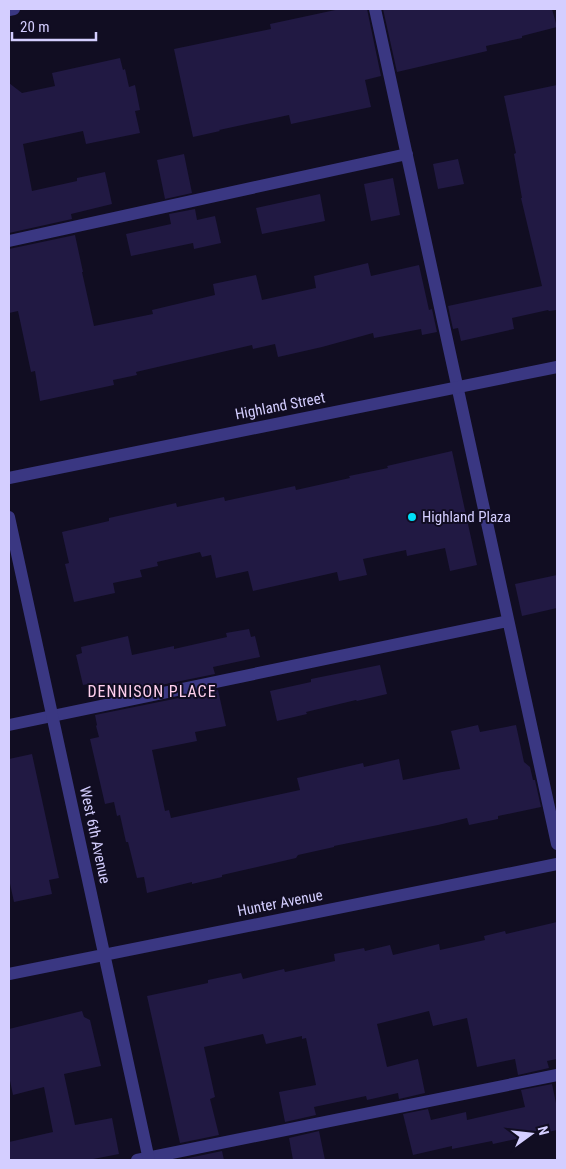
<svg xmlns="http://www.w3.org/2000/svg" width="566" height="1169" font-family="'Roboto Condensed',sans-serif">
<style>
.building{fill:#211943}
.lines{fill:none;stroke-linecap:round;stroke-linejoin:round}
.service{stroke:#3a3782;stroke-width:12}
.minor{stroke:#3a3782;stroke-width:12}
.poi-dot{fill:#00e0f9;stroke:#110d22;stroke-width:2}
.labels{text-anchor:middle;stroke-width:4;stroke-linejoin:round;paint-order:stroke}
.street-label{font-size:15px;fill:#d4ceff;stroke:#110d22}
.poi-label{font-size:15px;fill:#d4ceff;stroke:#110d22;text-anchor:start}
.neighbourhood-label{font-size:16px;letter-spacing:1px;fill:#ffd0ee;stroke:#110d22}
</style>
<rect width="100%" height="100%" fill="#110d22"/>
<path class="building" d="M340,9H367L381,76L365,80L371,107L291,124L289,115L219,130L220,131L193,137L174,49L271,29L270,24Z
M383,9H552L557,27L522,36V38L486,46L487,51L397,72Z
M120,58L123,70L125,69L129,87L135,85L140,110L135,111L140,133L86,144L83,131L23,144L32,191L77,181V178L105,172L112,204L71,214L72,219L9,233V83L22,93L55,86L52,73Z
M557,85V310L549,311L548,310L512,318L514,329L461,341L458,328L453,329L448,306L542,286L521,198H522L514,154L516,153L504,96Z
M184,154L192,193L165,199L157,160Z
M458,159L464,184L438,189L433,164Z
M393,178L400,215L371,221L364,184Z
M320,194L325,221L262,234L256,208Z
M195,209L197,220L215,216L221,243L194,249L193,243L131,256L126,234L171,224L169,214Z
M75,235L83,272H82L94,326L153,314L152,310L215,295L213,284L256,275L262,300L316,288L314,276L368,263L371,276L419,265L429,310L432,309L437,332L422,335L421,329L374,338L373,333L322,347L278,357L275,344L253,349L252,345L136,372L137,375L113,380L114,385L40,401L35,371L31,372L18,311L9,313V249Z
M452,451L477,565L450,571L445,548L407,556L406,550L363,559L367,575L339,581L337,572L253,591L248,571L216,578L211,555L202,557L200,552L157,562L158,566L140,570L142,577L113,583L115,593L74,602L65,564L69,563L62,532L109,521V518L176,503L177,507L224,497L225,501L295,486L296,490L350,478L349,476L388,468L387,466Z
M557,575V608L522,616L515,584Z
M249,629L251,637L255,636L260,657L213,667L215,674L92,699L89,684L83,685L76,655L82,653L81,647L128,636L132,655L174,646V649L227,637L226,633Z
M380,665L387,694L357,701L356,700L306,712L307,714L277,721L270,691L311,682V679Z
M218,690L226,726L195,732L197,741L152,750L165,811L169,810L171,818L300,790L297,778L363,763L364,767L399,759L403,780L442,772L460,769L451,731L478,725L480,732L516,725L524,762L530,767L533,780H535L541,807L498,816V819L469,825L467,818L438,825L334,846V847L298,855L296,858L222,875V877L192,884V882L147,893L144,877L137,878L128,842H126L120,815L117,816L114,802L105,804L90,739L99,737L96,726L97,725L95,715Z
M32,754L59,878L49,880L52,894L14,902L9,879V759Z
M557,922V1059L547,1061L549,1068L518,1075L515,1059L477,1067L467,1018L433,1026L429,1011L377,1024L387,1067L418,1059L425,1093L399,1099L398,1093L367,1100L366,1096L314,1107L316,1115L285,1122L279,1092L316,1085L306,1038L302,1039V1036L266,1044L263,1034L204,1047L215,1097L210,1099L219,1135L180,1143L147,996L208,983V980L241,973L243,979L284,969L285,972L335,961L334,954L364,948L365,951L390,945L393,955L439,944L440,950L485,940L484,936L505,931L506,934Z
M82,1011L84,1017L90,1020L101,1066L64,1074L75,1125L112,1118L119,1154L88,1160H9V1142L53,1132L44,1087L13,1095L9,1076V1029Z
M552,1084L557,1108V1130L493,1144L492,1141L452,1149V1146L413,1155L403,1114L428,1109L431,1120L466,1112L467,1120L525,1107L521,1090Z
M319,1131L325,1160H293L289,1138Z
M222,1151L224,1160H184V1159Z"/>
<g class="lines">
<path class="service" d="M375,9L557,844
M9,241L407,154
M9,725L508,621
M137,1160L557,1075"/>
<path class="minor" d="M9,10L14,9
M9,478L557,367
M9,517L149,1160
M9,974L557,864"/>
</g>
<circle class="poi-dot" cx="412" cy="517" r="5"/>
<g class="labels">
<g class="street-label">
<text transform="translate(280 406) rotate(-11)" y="5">Highland Street</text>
<text transform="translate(95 835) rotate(78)" y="5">West 6th Avenue</text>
<text transform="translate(280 903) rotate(-11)" y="5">Hunter Avenue</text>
</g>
<g class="poi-label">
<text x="422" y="522">Highland Plaza</text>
</g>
<g class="neighbourhood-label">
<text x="152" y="697">DENNISON PLACE</text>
</g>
</g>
<rect width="566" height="1169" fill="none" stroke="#d4ceff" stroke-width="20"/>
<g transform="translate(531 1134) rotate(75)" stroke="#110d22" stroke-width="4" paint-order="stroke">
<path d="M0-4L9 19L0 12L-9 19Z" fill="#d4ceff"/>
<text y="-8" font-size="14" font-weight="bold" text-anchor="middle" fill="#d4ceff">N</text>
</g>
<path d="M12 32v8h84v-8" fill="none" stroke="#d4ceff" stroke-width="2.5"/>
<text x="20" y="32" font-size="15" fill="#d4ceff" stroke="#110d22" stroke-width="4" paint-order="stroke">20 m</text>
</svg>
